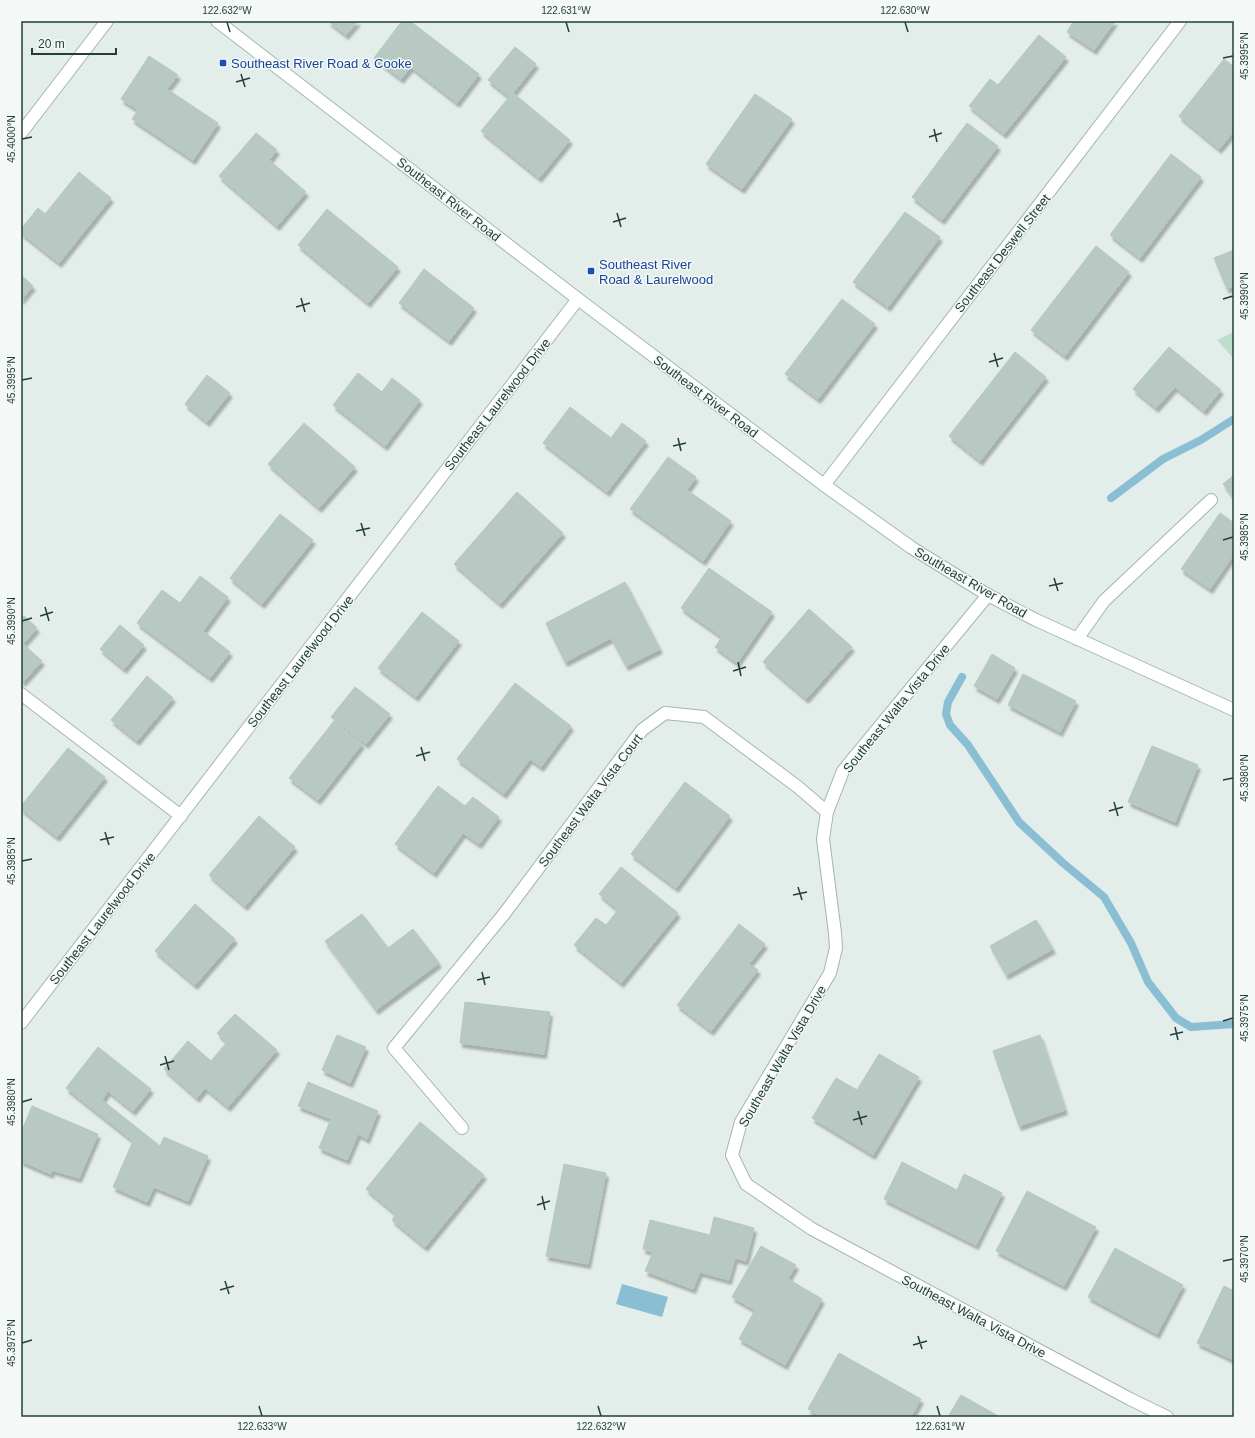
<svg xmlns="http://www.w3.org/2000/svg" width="1255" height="1438" font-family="Arial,sans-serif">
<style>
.green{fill:#bbdfca}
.water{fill:#8abed3}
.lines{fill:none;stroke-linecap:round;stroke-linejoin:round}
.stream{stroke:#8abed3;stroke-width:8}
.building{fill:#b8c8c3;stroke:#b5c7c2;filter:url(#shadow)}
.lane-casing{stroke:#a5b5b2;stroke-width:14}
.street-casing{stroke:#a5b5b2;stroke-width:14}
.secondary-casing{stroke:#a1b9b4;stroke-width:14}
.lane{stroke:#fff;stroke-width:12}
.street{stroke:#fff;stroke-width:12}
.secondary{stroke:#fff;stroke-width:12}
.ticks{fill:none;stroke:#223f3b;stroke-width:1.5}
.transit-dot{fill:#1a4fb4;stroke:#f4f9f7;stroke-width:1.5}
.labels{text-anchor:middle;stroke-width:3;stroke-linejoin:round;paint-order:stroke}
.transit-label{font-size:13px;fill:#164399;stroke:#f4f9f7;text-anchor:start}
.street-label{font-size:13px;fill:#223f3b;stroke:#f4f9f7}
.neatline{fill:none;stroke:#223f3b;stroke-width:1.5}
.ticks-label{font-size:10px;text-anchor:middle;fill:#223f3b}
</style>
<defs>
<filter id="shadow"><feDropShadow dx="2.5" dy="4.5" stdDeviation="1" flood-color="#0004"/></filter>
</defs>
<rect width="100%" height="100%" fill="#e3edea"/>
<path class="green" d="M1234,332V359L1217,340Z"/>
<path class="water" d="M622,1284L668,1297L662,1317L616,1304Z"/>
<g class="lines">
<path class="stream" d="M1111,498L1163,459L1201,440L1234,419
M962,677L948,702L946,714L950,725L968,745L1019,822L1063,863L1104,897L1131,943L1148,982L1176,1018L1191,1027L1234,1024"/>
</g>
<path class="building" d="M328,21H358L346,35Z
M402,21H410L479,74L457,103L411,67L401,79L374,58Z
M1071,21H1115L1094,50L1067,32L1073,22Z
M1039,35L1066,57L1004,134L969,106L990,79L998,85Z
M515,47L536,64L513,93L570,140L539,178L481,131L509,97L488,80Z
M149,56L178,75L167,89L218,123L193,160L132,119L138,110L121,99Z
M1224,59L1234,67V131L1219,149L1179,116Z
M755,94L792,119L742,189L706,164Z
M967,123L998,146L942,220L912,197Z
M256,133L277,150L269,160L306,192L277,226L219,176Z
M1171,154L1201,177L1140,258L1110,235Z
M79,172L111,198L59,263L21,233V229L38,208L45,214Z
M327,209L398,267L368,303L298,245Z
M905,212L940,237L888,307L853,282Z
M1096,246L1129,272L1065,356L1031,330Z
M1234,250V286L1227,289L1214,258Z
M424,269L474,308L449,341L399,303Z
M21,275L33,286L21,300Z
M842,299L875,324L818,399L785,374Z
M1169,347L1221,390L1204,411L1175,387L1156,408L1133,389Z
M1015,352L1046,377L980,461L949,436Z
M358,373L382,392L392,378L420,400L385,446L333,405Z
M207,375L230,393L207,422L185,404Z
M570,407L611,438L622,423L646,441L607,492L543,443Z
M304,423L355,467L319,508L268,464Z
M668,457L696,477L687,490L731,521L703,561L630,509Z
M1234,475V498L1223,484Z
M517,492L563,533L500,604L454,564Z
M1220,513L1234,523V554L1210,589L1181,569Z
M280,514L313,540L262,604L230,578Z
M709,568L772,612L737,663L715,647L722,637L681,608Z
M200,576L228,597L203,631L230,652L210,678L137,623L162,590L180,603Z
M625,582L660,649L626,666L611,638L565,662L546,623Z
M809,609L852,647L806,699L763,662Z
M422,612L459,641L416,697L378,668Z
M24,616L37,628L23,644L42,661L23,682L21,680V619Z
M120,625L144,645L124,669L100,649Z
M992,654L1015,668L997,699L974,686Z
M1023,674L1076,701L1060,732L1008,705Z
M147,676L173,698L137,741L111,720Z
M515,683L571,726L541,767L530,759L504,794L457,759Z
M355,687L390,714L366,744L331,717Z
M334,721L362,744L318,800L289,778Z
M1152,746L1198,765L1175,822L1128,802Z
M68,748L105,777L57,837L21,809V806Z
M685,782L730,816L676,888L631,854Z
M438,786L465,806L473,797L499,817L479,844L463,833L434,873L395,844Z
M259,816L295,847L245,906L209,875Z
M621,867L678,913L621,983L574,945L596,918L606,925L618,910L599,894Z
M195,904L235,939L195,985L155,951Z
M362,914L388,948L413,929L439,963L376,1010L325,941Z
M1036,920L1053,949L1006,975L990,946Z
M739,924L765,944L749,964L758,970L711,1031L677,1005Z
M465,1002L550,1012L544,1054L460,1043Z
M235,1014L277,1050L228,1107L205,1088L197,1098L164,1069L188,1041L211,1061L227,1042L217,1033Z
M337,1035L366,1047L350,1083L322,1070Z
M1040,1035L1065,1110L1019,1126L993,1051Z
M98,1047L151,1089L133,1111L108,1091L102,1100L160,1146L164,1137L208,1156L188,1201L154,1187L147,1202L113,1187L133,1141L66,1088Z
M879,1054L919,1077L873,1155L812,1118L836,1078L857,1090Z
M308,1082L378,1111L367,1139L358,1134L347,1160L319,1148L331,1119L298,1106Z
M32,1106L98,1134L79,1178L52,1170L51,1174L21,1161V1133Z
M420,1122L484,1175L425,1247L392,1220L396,1214L366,1189Z
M902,1162L957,1190L964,1174L1002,1193L976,1245L884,1199Z
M564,1164L606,1173L588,1264L546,1256Z
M1027,1191L1096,1227L1064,1286L996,1251Z
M714,1217L754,1228L746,1261L735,1258L729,1280L700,1272L693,1289L645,1271L653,1252L643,1249L650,1220L710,1235Z
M761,1246L796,1265L788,1279L822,1299L785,1365L739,1339L755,1310L732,1297Z
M1115,1248L1183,1285L1157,1334L1088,1297Z
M1224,1286L1234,1291V1360L1197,1343Z
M839,1353L921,1399L911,1417H822L808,1409Z
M961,1395L1000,1417H948Z"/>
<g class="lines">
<g class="lane-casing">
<path id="lane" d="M1077,639L1104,601L1211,500
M21,694L181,816
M462,1128L394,1048L504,914"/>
</g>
<g class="street-casing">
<path id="street" d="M21,133L107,21
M824,485L1180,21
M988,595L843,771L827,812L823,839L835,933L836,948L830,973L741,1122L732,1155L746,1184L812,1229L1130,1399L1167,1417
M504,914L642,730L665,713L704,717L798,787L827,812
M21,1023L578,299"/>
</g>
<g class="secondary-casing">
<path id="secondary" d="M217,21L578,299L824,485L912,548L988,595L1036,620L1234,710"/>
</g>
<use href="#lane" class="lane"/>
<use href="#street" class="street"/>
<use href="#secondary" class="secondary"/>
</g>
<path class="ticks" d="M227,22L230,32M566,22L569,32M905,22L908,32M1223,58L1233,56M241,74L245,87M236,82L250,78M934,129L937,142M929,137L942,133M22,139L32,137M617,213L621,227M613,222L626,218M301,298L305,312M1223,299L1233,296M296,307L310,303M994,353L998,367M989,362L1003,358M22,380L32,378M678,438L681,451M673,446L686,443M361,523L365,536M356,531L370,528M1223,540L1233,537M1054,578L1058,591M1049,586L1063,583M45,607L49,621M40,616L53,612M22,621L32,618M738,662L741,676M733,671L746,667M421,747L425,761M416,756L430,752M1223,780L1233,778M1114,802L1118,816M1109,811L1123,807M105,832L109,845M100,840L114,837M22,861L32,859M798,887L802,900M793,895L807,892M482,972L485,985M477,980L490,977M1223,1021L1233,1018M1175,1027L1178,1040M1170,1035L1183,1032M165,1056L169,1070M160,1065L174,1061M22,1102L32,1099M858,1111L862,1125M853,1120L867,1116M542,1196L545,1210M537,1205L550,1201M1223,1261L1233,1259M225,1281L229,1294M220,1290L234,1286M918,1336L922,1349M22,1343L32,1340M913,1345L927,1341M259,1406L262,1416M598,1406L601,1416M937,1406L940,1416"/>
<g class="transit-dot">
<rect x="219" y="59" width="8" height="8" rx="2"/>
<rect x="587" y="267" width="8" height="8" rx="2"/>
</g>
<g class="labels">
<g class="transit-label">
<text x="231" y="68">Southeast River Road &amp; Cooke</text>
<text x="599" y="269">Southeast River<tspan x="599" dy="15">Road &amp; Laurelwood</tspan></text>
</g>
<g class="street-label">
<text transform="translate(449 199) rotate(38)" y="5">Southeast River Road</text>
<text transform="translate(1002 253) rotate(-52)" y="5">Southeast Deswell Street</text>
<text transform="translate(706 396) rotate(37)" y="5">Southeast River Road</text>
<text transform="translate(497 404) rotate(-52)" y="5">Southeast Laurelwood Drive</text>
<text transform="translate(971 582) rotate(30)" y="5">Southeast River Road</text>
<text transform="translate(300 661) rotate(-52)" y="5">Southeast Laurelwood Drive</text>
<text transform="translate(896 708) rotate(-51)" y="5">Southeast Walta Vista Drive</text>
<text transform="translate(590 800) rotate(-53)" y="5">Southeast Walta Vista Court</text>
<text transform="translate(102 918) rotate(-52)" y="5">Southeast Laurelwood Drive</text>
<text transform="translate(782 1056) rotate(-60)" y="5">Southeast Walta Vista Drive</text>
<text transform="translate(974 1316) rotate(28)" y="5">Southeast Walta Vista Drive</text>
</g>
</g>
<rect width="1255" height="1438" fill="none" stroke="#f4f9f7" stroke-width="44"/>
<path d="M32 48v6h84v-6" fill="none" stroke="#223f3b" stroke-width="2"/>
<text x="38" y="48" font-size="12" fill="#223f3b" stroke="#f4f9f7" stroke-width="3" paint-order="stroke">20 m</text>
<rect x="22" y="22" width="1211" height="1394" class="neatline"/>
<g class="ticks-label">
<text x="227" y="14">122.632°W</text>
<text x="566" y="14">122.631°W</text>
<text x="905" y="14">122.630°W</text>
<text transform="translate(1244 56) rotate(-90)" y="4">45.3995°N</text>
<text transform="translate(11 139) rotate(-90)" y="4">45.4000°N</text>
<text transform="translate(1244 296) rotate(-90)" y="4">45.3990°N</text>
<text transform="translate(11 380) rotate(-90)" y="4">45.3995°N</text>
<text transform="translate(1244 537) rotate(-90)" y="4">45.3985°N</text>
<text transform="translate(11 621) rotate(-90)" y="4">45.3990°N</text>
<text transform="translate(1244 778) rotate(-90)" y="4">45.3980°N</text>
<text transform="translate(11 861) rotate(-90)" y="4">45.3985°N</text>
<text transform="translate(1244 1018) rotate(-90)" y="4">45.3975°N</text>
<text transform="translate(11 1102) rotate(-90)" y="4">45.3980°N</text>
<text transform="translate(1244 1259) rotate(-90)" y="4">45.3970°N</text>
<text transform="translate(11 1343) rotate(-90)" y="4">45.3975°N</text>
<text x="262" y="1430">122.633°W</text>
<text x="601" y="1430">122.632°W</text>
<text x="940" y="1430">122.631°W</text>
</g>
</svg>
